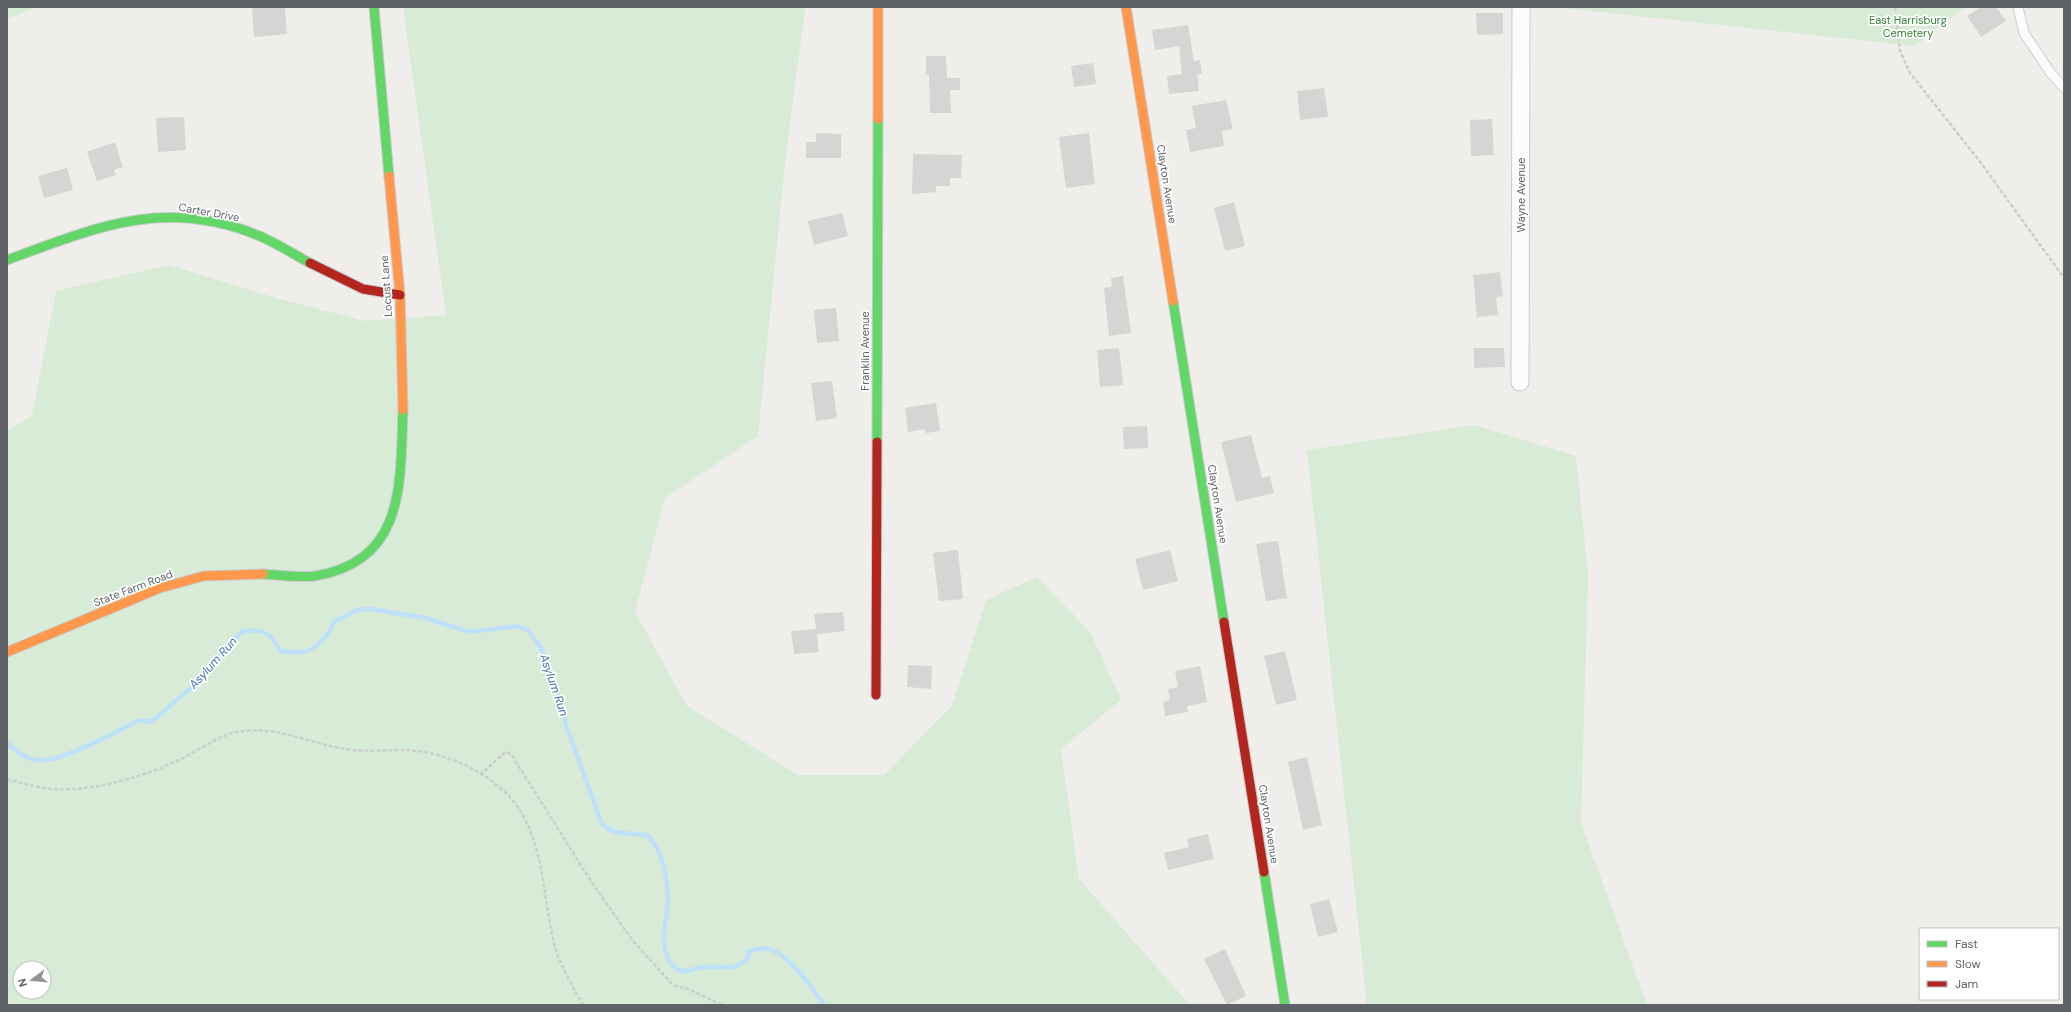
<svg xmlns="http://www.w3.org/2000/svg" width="2071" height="1012" font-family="'DM Sans',sans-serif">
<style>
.green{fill:#d8ebd6;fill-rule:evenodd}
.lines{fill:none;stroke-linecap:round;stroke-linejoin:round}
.stream{stroke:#bfe0f9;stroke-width:4.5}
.building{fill:#d6d5d3}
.lane-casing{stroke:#cbcccc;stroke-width:11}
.street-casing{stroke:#cbcccc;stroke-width:19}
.fast-casing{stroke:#cacacb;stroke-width:11}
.slow-casing{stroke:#cacacb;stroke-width:11}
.jam-casing{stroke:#cacacb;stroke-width:11}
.path{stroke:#cacfcc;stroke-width:2.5;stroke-dasharray:4 2;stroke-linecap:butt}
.lane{stroke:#fdfcfc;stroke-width:9}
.street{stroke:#fdfcfc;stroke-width:17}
.fast{stroke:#63d668;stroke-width:9}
.slow{stroke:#ff974d;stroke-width:9}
.jam{stroke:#b3261e;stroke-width:9}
.labels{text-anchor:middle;stroke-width:3.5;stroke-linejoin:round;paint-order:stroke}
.park-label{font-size:11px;fill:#348238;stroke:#fff}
.street-label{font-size:11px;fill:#5f6368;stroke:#fff}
.water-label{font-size:12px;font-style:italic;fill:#4174aa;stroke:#fff}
</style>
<rect width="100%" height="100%" fill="#efeeea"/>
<path class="green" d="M7,7H38L7,19Z
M403,7H798L805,9L785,163L758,436L665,498L635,612L687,706L798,775H884L952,706L986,600L1037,577L1091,633L1121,700L1061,749L1079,879L1190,1005H7V430L32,416L56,291L169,265L279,299L365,321L446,315ZM20,968H44V992H20Z
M1555,7H1966L1914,46Z
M1474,425L1576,456L1588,575L1581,823L1647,1005H1367L1307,450Z"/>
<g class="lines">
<path class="stream" d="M7,743C16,751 24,758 36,760C60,764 117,731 140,720L151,722L192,687L212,667L225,648L243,631C264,629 269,632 281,651C287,651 296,653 303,652C316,650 330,634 334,622L357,610L370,609L426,618L470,632L517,626L528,630L541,648L557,691L566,725L602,824C615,836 630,833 647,835C665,852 670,888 667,912C666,922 663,932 664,942C665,953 670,969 682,971C691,972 697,967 705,967C724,965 731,973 748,958V952C755,950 763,947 770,949C790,956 812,988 824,1005"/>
</g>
<path class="building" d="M252,7H285L287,34L254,37Z
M1981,7H1996L2006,21L1981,37L1967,16Z
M1476,13H1503V34L1477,35Z
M1188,25L1194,61L1200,60L1202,74H1197L1199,91L1169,94L1167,76L1182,74L1179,46L1155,50L1152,30Z
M926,56H946L947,78H960V90H950L951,113H930L929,75H926Z
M1093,63L1096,84L1074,87L1071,66Z
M1324,88L1328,117L1300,120L1297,91Z
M1226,100L1233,129L1222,131L1224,146L1190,152L1186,130L1196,128L1192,106Z
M184,117L186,150L158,152L156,118Z
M1492,119L1494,155L1471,156L1470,120Z
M816,133L841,134V158H806V142H816Z
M1089,133L1095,184L1066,188L1059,137Z
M115,142L123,167L114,170L116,175L97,181L87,152Z
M913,154L962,155L961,178H950V186H936V192L912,194Z
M67,168L73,190L44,198L38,176Z
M1234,202L1245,246L1225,251L1214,208Z
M842,213L848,236L814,245L808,221Z
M1500,272L1503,296L1496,297L1498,315L1477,317L1473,275Z
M1123,276L1131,333L1109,336L1104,288L1112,287L1111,278Z
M836,308L839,341L817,343L814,310Z
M1119,348L1123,385L1100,387L1097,350Z
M1474,348H1504L1505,367L1474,368Z
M832,381L837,418L816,421L811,383Z
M936,403L940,431L926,433L925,429L908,432L905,408Z
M1147,426L1148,448L1124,449L1123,427Z
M1251,435L1262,478L1270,476L1274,493L1236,502L1221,442Z
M1278,541L1287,598L1266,601L1256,544Z
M958,550L963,599L939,601L933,553Z
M1170,550L1178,581L1143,590L1135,559Z
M843,612L845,631L817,634L819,652L794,654L791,631L816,629L814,614Z
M1285,651L1297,700L1276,705L1264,656Z
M908,665L932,666L931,689L907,687Z
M1200,666L1207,702L1187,706L1188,712L1165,716L1163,702L1170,700L1168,689L1178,687L1175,671Z
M1307,757L1322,825L1303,830L1288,762Z
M1208,834L1214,859L1168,870L1164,853L1189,847L1187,839Z
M1329,899L1338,932L1318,937L1310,904Z
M1225,949L1246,996L1227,1005L1204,959Z"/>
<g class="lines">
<g class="lane-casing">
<path id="lane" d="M2018,7L2024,33L2050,72L2064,88"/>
</g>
<g class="street-casing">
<path id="street" d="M1520,382L1521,7"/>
</g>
<g class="fast-casing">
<path id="fast" d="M374,7L389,176
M7,260C94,228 164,197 257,235C275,242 293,254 310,263
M1173,301L1224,622
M877,442L878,119
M263,574C279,575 299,578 315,576C406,561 400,483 403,410
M1264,872L1285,1005"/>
</g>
<g class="slow-casing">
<path id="slow" d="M1126,7L1173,301
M878,119V7
M389,176L400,295L403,410
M7,652L160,588L204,576L263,574"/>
</g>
<g class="jam-casing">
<path id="jam" d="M310,263L363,289L400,295
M1224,622L1264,872
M876,695L877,442"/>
</g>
<path class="path" d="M1895,7L1900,51L1910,73L1981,163L2064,278
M480,775L505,752L511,754L592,883L633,941L673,985L688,989L722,1005
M7,779C19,782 31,786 44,788C86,794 141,778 179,760C199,751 216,736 237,732C278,725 307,743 345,749C365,752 385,750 405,750C445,751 493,773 517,806C546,849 542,899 555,947C561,967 573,987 583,1005"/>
<use href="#lane" class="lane"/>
<use href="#street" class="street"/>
<use href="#fast" class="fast"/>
<use href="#slow" class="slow"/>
<use href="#jam" class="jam"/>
</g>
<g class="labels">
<g class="park-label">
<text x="1908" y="24">East Harrisburg<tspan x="1908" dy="13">Cemetery</tspan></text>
</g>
<g class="street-label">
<text transform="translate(1167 184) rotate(81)" y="4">Clayton Avenue</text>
<text transform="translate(1521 195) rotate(-90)" y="4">Wayne Avenue</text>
<text transform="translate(209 212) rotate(10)" y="4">Carter Drive</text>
<text transform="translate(386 286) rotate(-94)" y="4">Locust Lane</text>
<text transform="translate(865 351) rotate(-90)" y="4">Franklin Avenue</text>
<text transform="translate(1218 504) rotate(81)" y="4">Clayton Avenue</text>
<text transform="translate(133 588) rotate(-21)" y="4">State Farm Road</text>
<text transform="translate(1269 824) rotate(81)" y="4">Clayton Avenue</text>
</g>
<g class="water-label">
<text transform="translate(213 663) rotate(-48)" y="4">Asylum Run</text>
<text transform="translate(554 685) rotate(71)" y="4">Asylum Run</text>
</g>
</g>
<rect width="2071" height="1012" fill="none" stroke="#5f6368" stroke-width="16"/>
<rect x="1919" y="928" width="140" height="72" fill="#ffffff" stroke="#bfc1c3"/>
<rect x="1927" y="941" width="20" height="6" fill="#63d668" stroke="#bfc1c3"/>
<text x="1955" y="948" font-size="12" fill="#5f6368">Fast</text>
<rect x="1927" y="961" width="20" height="6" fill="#ff974d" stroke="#bfc1c3"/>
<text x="1955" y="968" font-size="12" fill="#5f6368">Slow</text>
<rect x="1927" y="981" width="20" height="6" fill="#b3261e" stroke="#bfc1c3"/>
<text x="1955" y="988" font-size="12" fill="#5f6368">Jam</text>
<g transform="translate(32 980) rotate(254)"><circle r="19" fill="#ffffff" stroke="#bfc1c3"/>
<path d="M0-3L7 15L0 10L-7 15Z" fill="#919496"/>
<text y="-6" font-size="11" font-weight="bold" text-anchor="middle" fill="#5f6368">N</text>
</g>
</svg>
